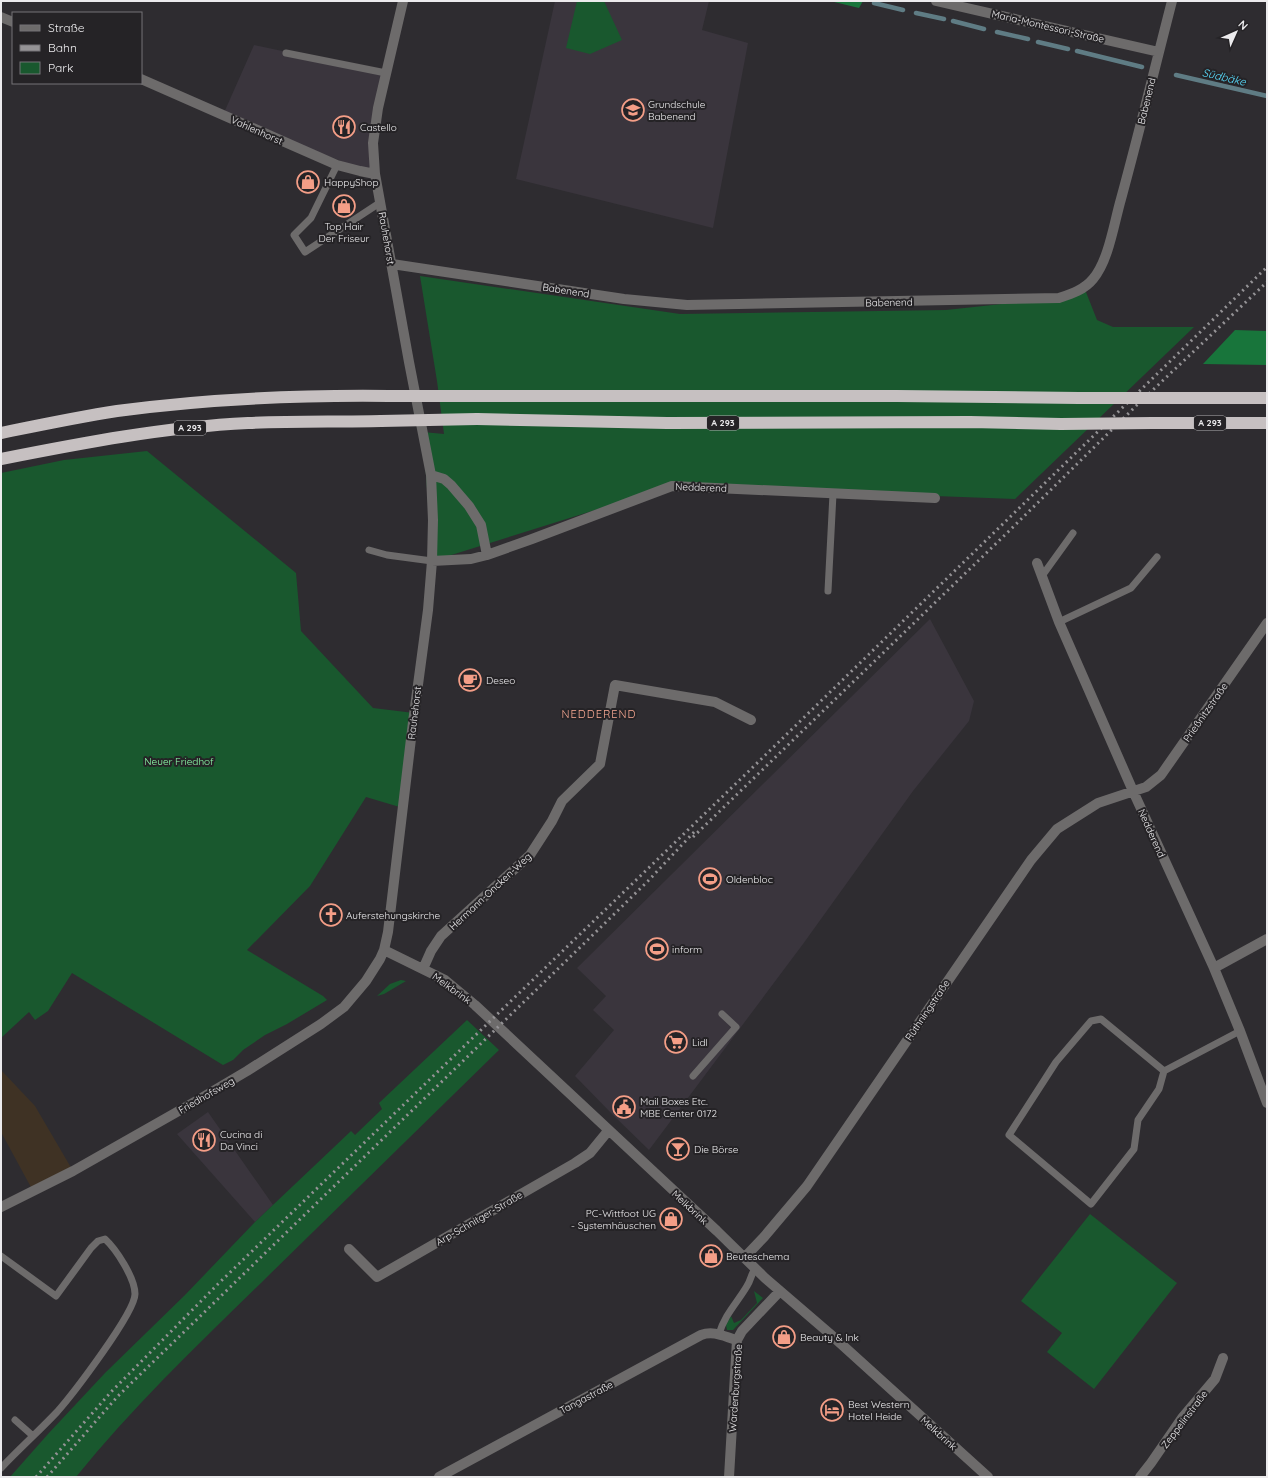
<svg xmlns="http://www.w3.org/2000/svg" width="1268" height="1478" font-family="Quicksand,sans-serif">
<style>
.built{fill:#3a353d}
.industrial{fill:#3f3224}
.green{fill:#19582e}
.forest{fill:#18753b}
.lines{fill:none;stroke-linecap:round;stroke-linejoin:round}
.stream{stroke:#5f7c84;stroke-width:4.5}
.service{stroke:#6d6b6b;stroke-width:7}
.minor{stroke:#6d6b6b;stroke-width:10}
.motorway{stroke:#c6c0c1;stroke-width:12}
.rail{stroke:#959396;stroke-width:3;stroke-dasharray:2 4;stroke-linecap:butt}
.motorway-bridge{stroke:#c6c0c1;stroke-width:12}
.labels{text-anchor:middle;stroke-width:4;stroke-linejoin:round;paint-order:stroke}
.shield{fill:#252326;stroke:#b0afb1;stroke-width:1}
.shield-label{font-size:9px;font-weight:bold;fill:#ecebed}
.street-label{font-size:10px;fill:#ecebed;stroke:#252326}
.poi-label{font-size:10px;fill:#ecebed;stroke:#252326;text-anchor:start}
.park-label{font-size:10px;fill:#8efeab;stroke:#252326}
.water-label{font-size:11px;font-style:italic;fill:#58ddfe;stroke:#252326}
.neighbourhood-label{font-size:11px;letter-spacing:1px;fill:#faaa94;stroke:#252326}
</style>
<rect width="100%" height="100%" fill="#2e2c30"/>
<path class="built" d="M555,1H709L702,30L748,43L713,228L516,179Z
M254,45L386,73L377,100L375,174L359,168L223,115Z
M930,619L974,701L969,721L913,791L803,944L649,1150L612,1114L575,1076L614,1030L593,1010L606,996L577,968Z
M208,1112L273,1205L255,1222L177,1134Z"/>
<path class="industrial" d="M1,1070L35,1106L73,1171L33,1191L1,1132Z"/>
<path class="green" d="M577,1H604L622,40L590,54L566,48Z
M420,276L680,314L946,310L1059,298L1084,287L1097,320L1113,327H1194L1015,499L672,486L432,561L423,432L444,434L437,381Z
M147,451L296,573L301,631L373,708L414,713L403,808L366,797L310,886L247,950L323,996L327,1000L287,1024L265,1035L243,1050L233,1060L223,1065L72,973L48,1011L35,1020L29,1012L1,1038V473L64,460Z
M401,980L406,981L384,994L377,996L390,984Z
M467,1020L499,1050C422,1125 345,1201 268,1276C202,1341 134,1405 76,1477H10L48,1434L105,1373L185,1295L255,1222L351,1131L355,1135L382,1109L379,1103Z
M1090,1214L1177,1283L1094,1389L1047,1352L1062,1333L1021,1301Z
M754,1291L763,1298L733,1330H727L726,1325L731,1316L734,1323L741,1320L757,1303Z"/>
<path class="forest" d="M830,1H863L859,8Z
M1235,330L1267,331V365L1203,364Z"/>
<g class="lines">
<path class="stream" d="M874,3L903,10
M916,13L944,19
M953,21L984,29
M997,32L1028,39
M1038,42L1068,49
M1077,51L1142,67
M1176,75L1267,96"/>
<path class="service" d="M286,53L386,73
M337,165L311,218L294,235L305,252L381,202
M369,550L387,555L432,561
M1042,576L1073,533
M828,591L833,494
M1059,622L1131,588L1157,557
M1164,1071L1101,1019L1091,1021L1056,1062L1009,1135L1091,1204L1134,1149L1138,1120L1159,1089L1164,1071L1240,1031
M693,1076L736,1027L722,1014
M1,1256L56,1296L91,1248L98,1241L105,1239C116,1249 135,1278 135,1294C135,1313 72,1395 57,1412C39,1431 19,1449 1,1468
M719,1334C725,1314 737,1303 747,1286C751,1280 751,1274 755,1269
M15,1420L33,1436"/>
<path class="minor" d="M936,1L1159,52
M1,17L13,22
M141,79L337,165L360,171L375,174
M392,264L624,299L687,305L1059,298C1071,294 1084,290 1093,279C1109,260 1114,223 1121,199C1139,133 1155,67 1172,1
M431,475L444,479L451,485L469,506L481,525L487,555
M432,561L471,559L487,555L532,539L672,486L935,498
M1037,563L1059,622L1133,791L1214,968L1240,1031L1267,1103
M384,950L445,980L475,1005L717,1231L765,1278L829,1333L988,1477
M1214,968L1267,939
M423,969L431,951L441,936L530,855L552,821L562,801L600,764L615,685L715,702L751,720
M1,1207L73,1171L198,1100L247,1071L321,1024L344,1007L366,981L380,959L384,950L388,932L413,722L428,610L432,561L433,520L431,475L409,362L375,174L373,143L378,108L403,1
M349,1249L377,1277L575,1163L590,1153L608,1131
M744,1258L764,1237L807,1186L1031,860L1057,829L1098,803L1146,787L1161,775L1267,623
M439,1477L701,1335C714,1330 725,1337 737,1340
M729,1477L737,1340L742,1331L780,1291
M1140,1477L1151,1463L1182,1418L1215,1379L1223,1358"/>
<path class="motorway" d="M470,396H897L1079,398
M1174,398H1267
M477,419L667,423L970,422L1061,424
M1152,423H1267
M1,433C40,425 78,417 117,411C207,399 299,395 389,396
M1,459C82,443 165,427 248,423C292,421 337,422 381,421"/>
<path class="rail" d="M693,837L1009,531L1137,405L1267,282
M36,1477L111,1392L218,1284L751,769L1267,267
M47,1477L118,1396L601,927L648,881L695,831"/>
<path class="motorway-bridge" d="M389,396H470
M1079,398H1174
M381,421L477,419
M1061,424L1152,423"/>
</g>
<defs>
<g id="school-ring" transform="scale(1.15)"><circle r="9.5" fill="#252326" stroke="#f49e87" stroke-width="1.5"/><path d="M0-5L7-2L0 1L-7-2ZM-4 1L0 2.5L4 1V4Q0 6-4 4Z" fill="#f49e87"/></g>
<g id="restaurant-ring" transform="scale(1.15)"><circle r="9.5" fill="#252326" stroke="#f49e87" stroke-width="1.5"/><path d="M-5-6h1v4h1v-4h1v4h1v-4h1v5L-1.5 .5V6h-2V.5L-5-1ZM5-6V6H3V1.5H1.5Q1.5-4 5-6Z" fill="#f49e87"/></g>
<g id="shop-ring" transform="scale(1.15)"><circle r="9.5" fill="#252326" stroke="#f49e87" stroke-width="1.5"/><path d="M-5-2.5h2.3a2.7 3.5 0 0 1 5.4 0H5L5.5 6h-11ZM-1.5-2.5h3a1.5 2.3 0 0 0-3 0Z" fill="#f49e87"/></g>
<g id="cafe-ring" transform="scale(1.15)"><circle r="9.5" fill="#252326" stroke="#f49e87" stroke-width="1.5"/><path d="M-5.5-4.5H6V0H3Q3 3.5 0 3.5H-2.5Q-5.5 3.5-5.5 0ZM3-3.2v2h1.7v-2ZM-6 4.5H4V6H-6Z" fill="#f49e87"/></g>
<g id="stadium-ring" transform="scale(1.15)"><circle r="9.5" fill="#252326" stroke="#f49e87" stroke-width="1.5"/><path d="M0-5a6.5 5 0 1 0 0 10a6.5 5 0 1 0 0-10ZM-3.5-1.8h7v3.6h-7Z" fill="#f49e87"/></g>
<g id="church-ring" transform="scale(1.15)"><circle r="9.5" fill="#252326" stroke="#f49e87" stroke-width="1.5"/><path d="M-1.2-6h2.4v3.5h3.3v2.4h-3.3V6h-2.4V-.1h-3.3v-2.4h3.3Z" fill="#f49e87"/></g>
<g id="supermarket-ring" transform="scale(1.15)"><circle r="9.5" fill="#252326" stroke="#f49e87" stroke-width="1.5"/><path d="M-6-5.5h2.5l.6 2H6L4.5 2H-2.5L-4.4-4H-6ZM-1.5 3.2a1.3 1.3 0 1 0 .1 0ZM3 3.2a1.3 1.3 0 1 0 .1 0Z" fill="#f49e87"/></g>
<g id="civic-ring" transform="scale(1.15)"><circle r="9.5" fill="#252326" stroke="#f49e87" stroke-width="1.5"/><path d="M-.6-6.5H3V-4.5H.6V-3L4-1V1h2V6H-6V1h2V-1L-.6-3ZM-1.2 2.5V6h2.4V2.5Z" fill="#f49e87"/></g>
<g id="bar-ring" transform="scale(1.15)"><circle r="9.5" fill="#252326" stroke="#f49e87" stroke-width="1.5"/><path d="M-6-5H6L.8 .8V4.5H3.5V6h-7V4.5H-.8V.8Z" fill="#f49e87"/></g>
<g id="hotel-ring" transform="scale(1.15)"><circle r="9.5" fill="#252326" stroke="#f49e87" stroke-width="1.5"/><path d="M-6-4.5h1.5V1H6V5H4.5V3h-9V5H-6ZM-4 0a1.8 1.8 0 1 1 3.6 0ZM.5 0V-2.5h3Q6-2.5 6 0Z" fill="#f49e87"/></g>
</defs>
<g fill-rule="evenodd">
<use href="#school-ring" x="633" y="110"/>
<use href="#restaurant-ring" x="344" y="127"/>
<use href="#shop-ring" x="308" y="182"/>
<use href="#shop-ring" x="344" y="206"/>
<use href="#cafe-ring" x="470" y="680"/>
<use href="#stadium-ring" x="710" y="879"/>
<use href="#church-ring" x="331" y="915"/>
<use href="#stadium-ring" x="657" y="949"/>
<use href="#supermarket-ring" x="676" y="1042"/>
<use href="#civic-ring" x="624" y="1107"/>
<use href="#restaurant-ring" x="204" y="1140"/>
<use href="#bar-ring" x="678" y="1149"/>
<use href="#shop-ring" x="671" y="1219"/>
<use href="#shop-ring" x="711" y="1256"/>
<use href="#shop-ring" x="784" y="1337"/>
<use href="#hotel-ring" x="832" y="1410"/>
</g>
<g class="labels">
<g class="shield">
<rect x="707" y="416" width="32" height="14" rx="3"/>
<rect x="1194" y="416" width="32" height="14" rx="3"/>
<rect x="174" y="421" width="32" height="14" rx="3"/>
</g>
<g class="shield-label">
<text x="723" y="426">A 293</text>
<text x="1210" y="426">A 293</text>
<text x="190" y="431">A 293</text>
</g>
<g class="street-label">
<text transform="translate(1048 26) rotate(13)" y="4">Maria-Montessori-Straße</text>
<text transform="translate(1146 101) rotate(-76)" y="4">Babenend</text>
<text transform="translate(257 130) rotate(24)" y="4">Vahlenhorst</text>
<text transform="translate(387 238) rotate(80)" y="4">Rauhehorst</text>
<text transform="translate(566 290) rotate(9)" y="4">Babenend</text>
<text transform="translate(889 302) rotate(-1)" y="4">Babenend</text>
<text transform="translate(701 487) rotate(2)" y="4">Nedderend</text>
<text transform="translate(1205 712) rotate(-55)" y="4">Prießnitzstraße</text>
<text transform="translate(414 713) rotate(-83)" y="4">Rauhehorst</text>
<text transform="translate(1152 833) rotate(66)" y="4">Nedderend</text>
<text transform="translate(490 891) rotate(-43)" y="4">Hermann-Oncken-Weg</text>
<text transform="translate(452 988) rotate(36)" y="4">Melkbrink</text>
<text transform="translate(927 1010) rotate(-56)" y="4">Rüthningstraße</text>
<text transform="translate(206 1095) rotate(-30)" y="4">Friedhofsweg</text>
<text transform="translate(690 1207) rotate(43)" y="4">Melkbrink</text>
<text transform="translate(479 1218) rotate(-30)" y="4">Arp-Schnitger-Straße</text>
<text transform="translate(735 1388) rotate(-86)" y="4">Wardenburgstraße</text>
<text transform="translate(586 1397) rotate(-28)" y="4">Tangastraße</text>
<text transform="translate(1184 1419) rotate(-53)" y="4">Zeppelinstraße</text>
<text transform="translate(939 1433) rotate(42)" y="4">Melkbrink</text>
</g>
<g class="poi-label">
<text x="648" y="108">Grundschule<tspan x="648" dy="12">Babenend</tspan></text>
<text x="360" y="131">Castello</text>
<text x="324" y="186">HappyShop</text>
<text x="344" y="230" text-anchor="middle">Top Hair<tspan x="344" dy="12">Der Friseur</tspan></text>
<text x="486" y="684">Deseo</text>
<text x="726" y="883">Oldenbloc</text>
<text x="346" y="919">Auferstehungskirche</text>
<text x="672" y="953">inform</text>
<text x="692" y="1046">Lidl</text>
<text x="640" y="1105">Mail Boxes Etc.<tspan x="640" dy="12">MBE Center 0172</tspan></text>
<text x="220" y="1138">Cucina di<tspan x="220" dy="12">Da Vinci</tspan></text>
<text x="694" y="1153">Die Börse</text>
<text x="656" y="1217" text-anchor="end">PC-Wittfoot UG<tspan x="656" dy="12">- Systemhäuschen</tspan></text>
<text x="726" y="1260">Beuteschema</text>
<text x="800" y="1341">Beauty &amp; Ink</text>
<text x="848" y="1408">Best Western<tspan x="848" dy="12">Hotel Heide</tspan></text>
</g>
<g class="park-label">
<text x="179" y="765">Neuer Friedhof</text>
</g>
<g class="water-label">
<text transform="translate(1224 77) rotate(13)" y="4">Südbäke</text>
</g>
<g class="neighbourhood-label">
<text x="599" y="718">NEDDEREND</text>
</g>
</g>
<rect width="1268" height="1478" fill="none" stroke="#ecebed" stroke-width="4"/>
<rect x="12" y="12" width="130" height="72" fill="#252326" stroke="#757376"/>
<rect x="20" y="25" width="20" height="6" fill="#6d6b6b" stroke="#757376"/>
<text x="48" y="32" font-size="12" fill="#ecebed">Straße</text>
<rect x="20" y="45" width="20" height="6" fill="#959396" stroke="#757376"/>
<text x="48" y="52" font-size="12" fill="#ecebed">Bahn</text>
<rect x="20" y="62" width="20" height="12" fill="#19582e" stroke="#757376"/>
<text x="48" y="72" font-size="12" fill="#ecebed">Park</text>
<g transform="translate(1236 32) rotate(45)" stroke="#252326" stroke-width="3" paint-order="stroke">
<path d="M0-3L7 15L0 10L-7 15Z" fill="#ecebed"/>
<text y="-6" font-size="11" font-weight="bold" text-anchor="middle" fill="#ecebed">N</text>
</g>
</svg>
